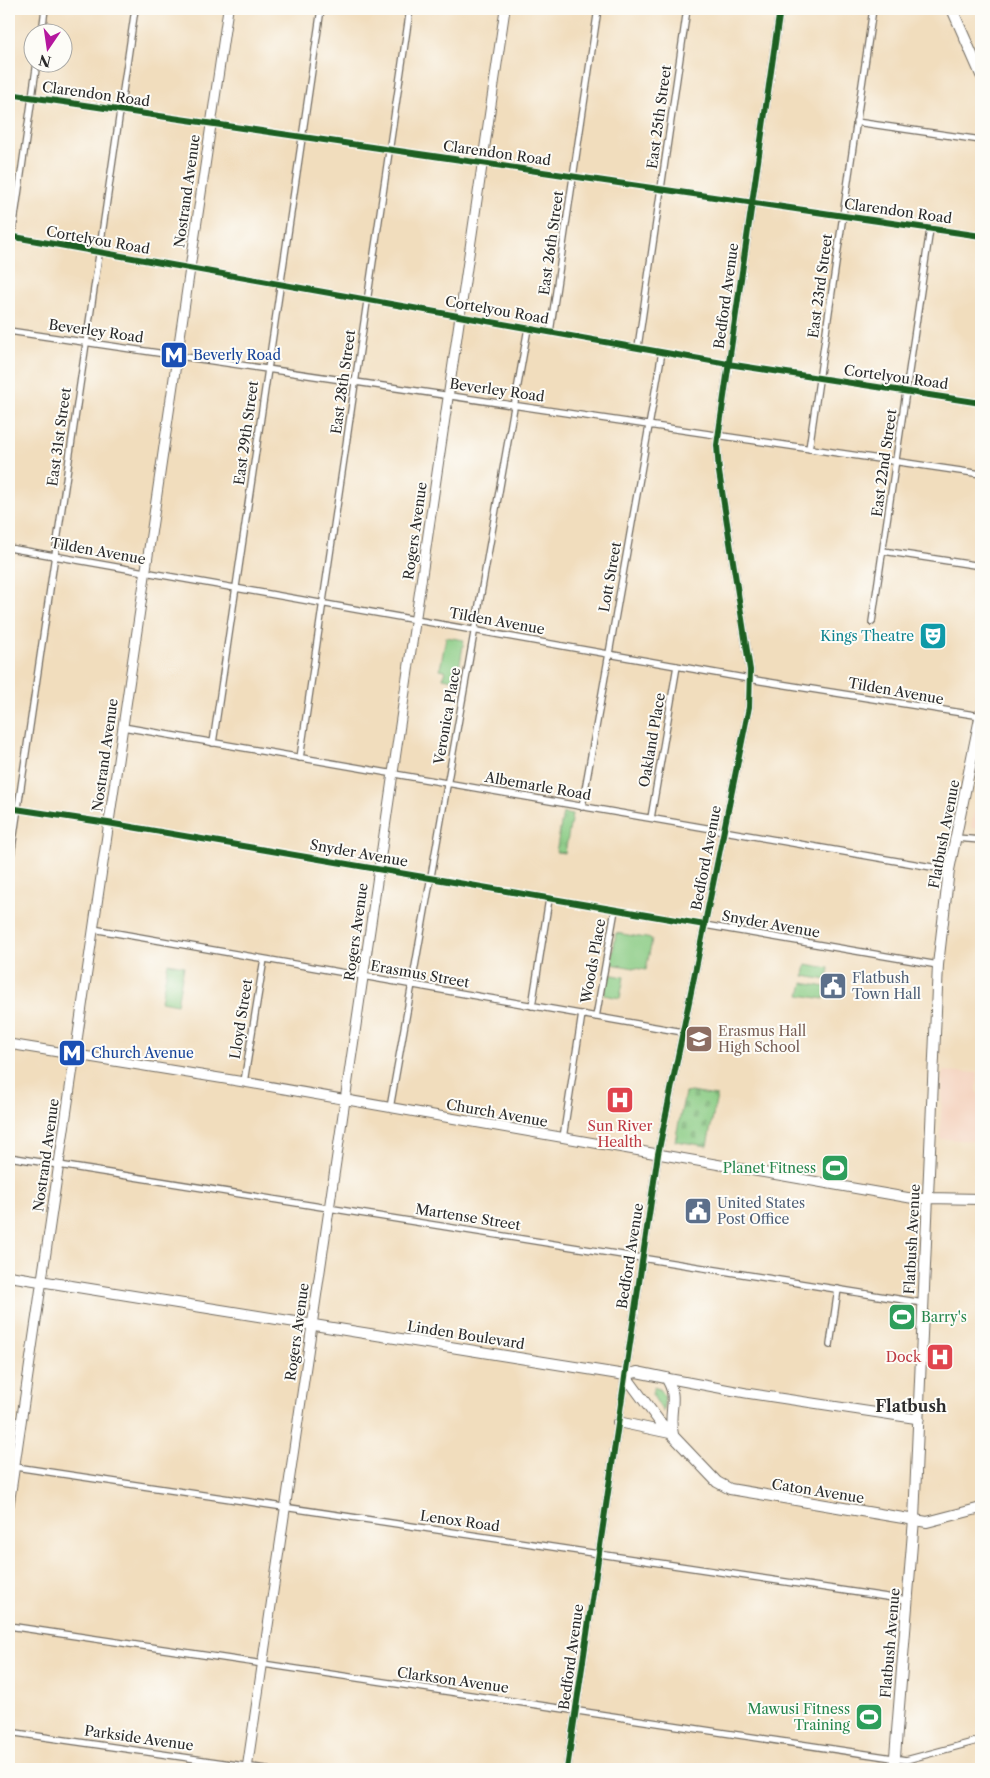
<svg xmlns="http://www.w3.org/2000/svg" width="990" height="1778" font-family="'Libre Caslon Text',serif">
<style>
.built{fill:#f4d3bf}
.green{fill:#89cb83;stroke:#5a7b57}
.cemetery{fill:url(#cemetery-stones);stroke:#5a7b57}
.park{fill:url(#park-tufts);stroke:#5a7b57}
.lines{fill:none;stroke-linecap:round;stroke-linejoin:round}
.minor-casing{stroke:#70695e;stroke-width:8}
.tertiary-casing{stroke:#70695e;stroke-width:9}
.secondary-casing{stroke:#70695e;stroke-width:11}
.primary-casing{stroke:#70695e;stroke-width:12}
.trunk-casing{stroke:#70695e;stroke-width:12}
.minor{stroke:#fff;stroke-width:5.5}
.tertiary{stroke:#fff;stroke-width:8}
.secondary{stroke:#fff;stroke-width:9}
.primary{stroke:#fff;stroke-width:10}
.trunk{stroke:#fff;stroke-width:10}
.cycleway-casing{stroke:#fdfcf7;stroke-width:9}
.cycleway{stroke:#1b5e20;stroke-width:6}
.labels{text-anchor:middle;stroke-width:4;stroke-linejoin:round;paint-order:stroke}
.street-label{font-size:14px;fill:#2b2b2b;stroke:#fdfcf7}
.transit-label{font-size:14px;fill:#164399;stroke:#fdfcf7;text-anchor:start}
.culture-label{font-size:14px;fill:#0d838f;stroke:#fdfcf7;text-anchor:end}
.service-label{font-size:14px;fill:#4e5e75;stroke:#fdfcf7;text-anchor:start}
.education-label{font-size:14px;fill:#785e54;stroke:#fdfcf7;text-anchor:start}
.health-label{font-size:14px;fill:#be3a42;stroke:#fdfcf7}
.leisure-label{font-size:14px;fill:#27864d;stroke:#fdfcf7;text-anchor:end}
.quarter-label{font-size:16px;font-weight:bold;fill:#2b2b2b;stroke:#fdfcf7}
</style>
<defs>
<pattern id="cemetery-stones" width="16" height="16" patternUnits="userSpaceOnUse" patternTransform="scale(1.25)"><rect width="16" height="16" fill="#89cb83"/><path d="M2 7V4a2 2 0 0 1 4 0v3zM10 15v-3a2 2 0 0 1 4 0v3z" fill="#76ae71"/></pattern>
<pattern id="park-tufts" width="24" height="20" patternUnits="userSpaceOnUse" patternTransform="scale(1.25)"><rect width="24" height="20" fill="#89cb83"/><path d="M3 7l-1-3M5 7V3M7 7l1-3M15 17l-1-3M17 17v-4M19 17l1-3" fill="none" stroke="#76ae71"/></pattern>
</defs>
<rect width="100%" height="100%" fill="#fdfcf7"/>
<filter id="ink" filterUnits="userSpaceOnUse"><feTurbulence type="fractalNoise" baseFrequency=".02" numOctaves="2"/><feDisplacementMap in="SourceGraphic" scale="10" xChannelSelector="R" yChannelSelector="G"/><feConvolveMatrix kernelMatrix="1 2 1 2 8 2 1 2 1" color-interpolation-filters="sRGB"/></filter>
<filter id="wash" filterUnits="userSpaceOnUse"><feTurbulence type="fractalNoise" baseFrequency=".0096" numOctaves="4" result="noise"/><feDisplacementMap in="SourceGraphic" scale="20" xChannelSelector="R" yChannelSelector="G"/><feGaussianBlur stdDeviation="1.12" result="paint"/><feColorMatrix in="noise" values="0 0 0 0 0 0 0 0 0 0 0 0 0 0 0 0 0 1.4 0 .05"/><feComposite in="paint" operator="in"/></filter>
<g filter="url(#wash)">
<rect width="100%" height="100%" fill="#f1ddbd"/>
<path class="built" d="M981,779V829L971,828Z
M943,1071L978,1073L977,1094H980L978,1141L940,1139Z"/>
<path class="green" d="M446,637L464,640L457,681L443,678L445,670L440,669Z
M616,933L652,939L646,970L611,964Z
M168,963L184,966L177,1004L161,1001Z
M806,964L829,968L827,980L804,976Z
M608,974L624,977L620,998L604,995Z
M803,983L826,987L824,999L800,995Z"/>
<path class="cemetery" d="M691,1092L717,1096L707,1146L675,1141L685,1093Z"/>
<path class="park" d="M563,813L572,815L565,853L556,852Z
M654,1387L659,1389L665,1397L663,1412L652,1394Z"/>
</g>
<g filter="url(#ink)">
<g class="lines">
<g class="minor-casing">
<path id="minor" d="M42,32L45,9
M9,94L981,236
M856,122L981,140
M9,236L728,364L981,403
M9,258L37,62
M9,331L981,474
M550,332L598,9
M638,347L687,9
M809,449L873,9
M9,548L761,681L981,716
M883,551L981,566
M872,622L930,229
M123,727L949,870
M213,743L321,9
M300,758L410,9
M582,807L662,352
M9,808L108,823L938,965
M651,818L677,666
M956,838L981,840
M9,869L135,9
M93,929L683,1032
M532,1006L549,899
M596,1017L615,910
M244,1082L264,959
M390,1108L528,328
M563,1138L582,1014
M9,1157L923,1303
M830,1345L838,1289
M9,1466L907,1600
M9,1626L906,1760L981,1740
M9,1732L266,1769"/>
</g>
<g class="tertiary-casing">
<path id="tertiary" d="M567,1769L658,1154L749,707L750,670L719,472L717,445L780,9"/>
</g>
<g class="secondary-casing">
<path id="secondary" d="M9,1044L244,1082L916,1199L928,1198
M666,1378L746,1393L919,1419
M9,1505L228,9
M247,1769L505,9"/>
</g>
<g class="primary-casing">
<path id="primary" d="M952,9L981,75
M928,1198L981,1199
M894,1769L914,1519L938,965L949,870L981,713"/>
</g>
<g class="trunk-casing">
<path id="trunk" d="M9,1276L625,1375L637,1372L666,1378C680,1398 667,1412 673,1434
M625,1375L659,1421L717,1482L730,1489L927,1522L981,1508
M618,1422L670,1433"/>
</g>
<use href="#minor" class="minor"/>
<use href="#tertiary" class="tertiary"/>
<use href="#secondary" class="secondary"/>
<use href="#primary" class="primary"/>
<use href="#trunk" class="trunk"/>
<g class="cycleway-casing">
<path id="cycleway" d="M9,94L981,236
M9,236L728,364L981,403
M9,808L108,823L705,925
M567,1769L658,1154L749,707L750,670L719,472L717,445L780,9"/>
</g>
<use href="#cycleway" class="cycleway"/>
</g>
</g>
<defs>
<g id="metro-square" transform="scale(1.4375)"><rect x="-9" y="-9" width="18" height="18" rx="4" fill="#1a4fb4" stroke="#fdfcf7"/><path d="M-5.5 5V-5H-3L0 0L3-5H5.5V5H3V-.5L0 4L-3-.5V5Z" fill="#fff"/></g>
<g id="theatre-square" transform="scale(1.4375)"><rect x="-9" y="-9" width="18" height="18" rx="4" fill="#0f9aa8" stroke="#fdfcf7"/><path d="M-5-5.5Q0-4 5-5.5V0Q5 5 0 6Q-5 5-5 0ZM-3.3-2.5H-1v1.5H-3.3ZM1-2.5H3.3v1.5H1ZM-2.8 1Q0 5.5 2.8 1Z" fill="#fff"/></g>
<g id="civic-square" transform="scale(1.4375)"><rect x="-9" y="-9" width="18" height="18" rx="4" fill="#5c6f8a" stroke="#fdfcf7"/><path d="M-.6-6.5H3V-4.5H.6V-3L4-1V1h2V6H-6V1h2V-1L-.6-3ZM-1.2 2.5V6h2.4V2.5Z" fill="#fff"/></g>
<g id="school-square" transform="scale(1.4375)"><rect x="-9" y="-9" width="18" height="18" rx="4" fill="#8d6e63" stroke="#fdfcf7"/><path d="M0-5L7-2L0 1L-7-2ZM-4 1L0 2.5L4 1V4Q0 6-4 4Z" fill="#fff"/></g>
<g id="hospital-square" transform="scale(1.4375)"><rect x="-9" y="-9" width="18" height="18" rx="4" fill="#e0444e" stroke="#fdfcf7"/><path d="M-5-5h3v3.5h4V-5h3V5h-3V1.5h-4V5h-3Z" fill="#fff"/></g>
<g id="stadium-square" transform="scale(1.4375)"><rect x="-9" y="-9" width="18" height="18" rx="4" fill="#2e9e5b" stroke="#fdfcf7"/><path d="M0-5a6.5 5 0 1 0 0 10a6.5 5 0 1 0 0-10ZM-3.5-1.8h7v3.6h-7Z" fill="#fff"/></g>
</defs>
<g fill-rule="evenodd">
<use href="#metro-square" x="174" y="355"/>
<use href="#theatre-square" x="933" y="636"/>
<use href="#civic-square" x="833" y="986"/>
<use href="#school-square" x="699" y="1039"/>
<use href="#metro-square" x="72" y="1053"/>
<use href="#hospital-square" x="620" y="1100"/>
<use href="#stadium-square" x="835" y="1168"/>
<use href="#civic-square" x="698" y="1211"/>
<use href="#stadium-square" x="902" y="1317"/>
<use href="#hospital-square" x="940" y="1357"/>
<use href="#stadium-square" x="869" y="1717"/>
</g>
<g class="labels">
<g class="street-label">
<text transform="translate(96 94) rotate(8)" y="5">Clarendon Road</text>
<text transform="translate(659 117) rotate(-82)" y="5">East 25th Street</text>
<text transform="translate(497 153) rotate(8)" y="5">Clarendon Road</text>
<text transform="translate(187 191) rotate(-82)" y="5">Nostrand Avenue</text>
<text transform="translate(898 211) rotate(8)" y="5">Clarendon Road</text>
<text transform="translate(98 240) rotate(10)" y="5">Cortelyou Road</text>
<text transform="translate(551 243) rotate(-82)" y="5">East 26th Street</text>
<text transform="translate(820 286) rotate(-82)" y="5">East 23rd Street</text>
<text transform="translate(726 296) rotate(-82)" y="5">Bedford Avenue</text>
<text transform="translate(497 310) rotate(10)" y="5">Cortelyou Road</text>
<text transform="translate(96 331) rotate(8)" y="5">Beverley Road</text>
<text transform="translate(896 377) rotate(8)" y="5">Cortelyou Road</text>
<text transform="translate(343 382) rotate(-82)" y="5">East 28th Street</text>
<text transform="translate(497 390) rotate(8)" y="5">Beverley Road</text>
<text transform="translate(246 433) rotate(-82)" y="5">East 29th Street</text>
<text transform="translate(59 437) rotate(-82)" y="5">East 31st Street</text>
<text transform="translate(884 463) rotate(-82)" y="5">East 22nd Street</text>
<text transform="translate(415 531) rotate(-82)" y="5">Rogers Avenue</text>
<text transform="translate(98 551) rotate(10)" y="5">Tilden Avenue</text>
<text transform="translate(610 577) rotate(-80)" y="5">Lott Street</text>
<text transform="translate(497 621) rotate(10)" y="5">Tilden Avenue</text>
<text transform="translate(896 691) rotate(10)" y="5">Tilden Avenue</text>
<text transform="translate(447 716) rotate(-80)" y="5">Veronica Place</text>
<text transform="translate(652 740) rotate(-80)" y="5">Oakland Place</text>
<text transform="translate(105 755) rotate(-82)" y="5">Nostrand Avenue</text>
<text transform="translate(538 786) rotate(10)" y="5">Albemarle Road</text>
<text transform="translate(944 834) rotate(-79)" y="5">Flatbush Avenue</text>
<text transform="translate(359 853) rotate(10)" y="5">Snyder Avenue</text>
<text transform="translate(706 858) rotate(-79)" y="5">Bedford Avenue</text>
<text transform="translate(771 924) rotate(10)" y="5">Snyder Avenue</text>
<text transform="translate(356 932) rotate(-82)" y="5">Rogers Avenue</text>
<text transform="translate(593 961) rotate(-80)" y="5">Woods Place</text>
<text transform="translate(420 974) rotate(10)" y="5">Erasmus Street</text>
<text transform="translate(241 1019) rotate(-81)" y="5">Lloyd Street</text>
<text transform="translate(497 1113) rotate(10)" y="5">Church Avenue</text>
<text transform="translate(46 1155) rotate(-82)" y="5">Nostrand Avenue</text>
<text transform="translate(468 1217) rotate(9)" y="5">Martense Street</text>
<text transform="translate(912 1239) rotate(-87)" y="5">Flatbush Avenue</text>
<text transform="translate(630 1256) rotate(-81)" y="5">Bedford Avenue</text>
<text transform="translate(297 1332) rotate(-82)" y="5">Rogers Avenue</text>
<text transform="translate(466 1335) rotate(9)" y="5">Linden Boulevard</text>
<text transform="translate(818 1491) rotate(9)" y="5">Caton Avenue</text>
<text transform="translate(460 1521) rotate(8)" y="5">Lenox Road</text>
<text transform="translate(890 1643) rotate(-85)" y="5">Flatbush Avenue</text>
<text transform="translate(571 1657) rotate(-82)" y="5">Bedford Avenue</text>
<text transform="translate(453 1680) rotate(8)" y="5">Clarkson Avenue</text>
<text transform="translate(139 1738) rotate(8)" y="5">Parkside Avenue</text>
</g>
<g class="transit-label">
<text x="193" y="360">Beverly Road</text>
<text x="91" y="1058">Church Avenue</text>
</g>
<g class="culture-label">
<text x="914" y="641">Kings Theatre</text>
</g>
<g class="service-label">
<text x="852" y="983">Flatbush<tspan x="852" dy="16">Town Hall</tspan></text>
<text x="717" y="1208">United States<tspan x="717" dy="16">Post Office</tspan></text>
</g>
<g class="education-label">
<text x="718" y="1036">Erasmus Hall<tspan x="718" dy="16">High School</tspan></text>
</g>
<g class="health-label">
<text x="620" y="1131">Sun River<tspan x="620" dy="16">Health</tspan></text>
<text x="921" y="1362" text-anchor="end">Dock</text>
</g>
<g class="leisure-label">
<text x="816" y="1173">Planet Fitness</text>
<text x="921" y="1322" text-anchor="start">Barry's</text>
<text x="850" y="1714">Mawusi Fitness<tspan x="850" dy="16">Training</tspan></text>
</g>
<g class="quarter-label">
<text x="911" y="1412">Flatbush</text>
</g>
</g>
<rect width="990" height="1778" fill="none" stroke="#fdfcf7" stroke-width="30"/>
<g transform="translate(48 48) rotate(193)"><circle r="24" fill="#fdfcf7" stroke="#a9a8a5"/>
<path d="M0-4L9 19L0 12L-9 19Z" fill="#b5179e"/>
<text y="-8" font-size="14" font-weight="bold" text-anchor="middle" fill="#2b2b2b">N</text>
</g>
</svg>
